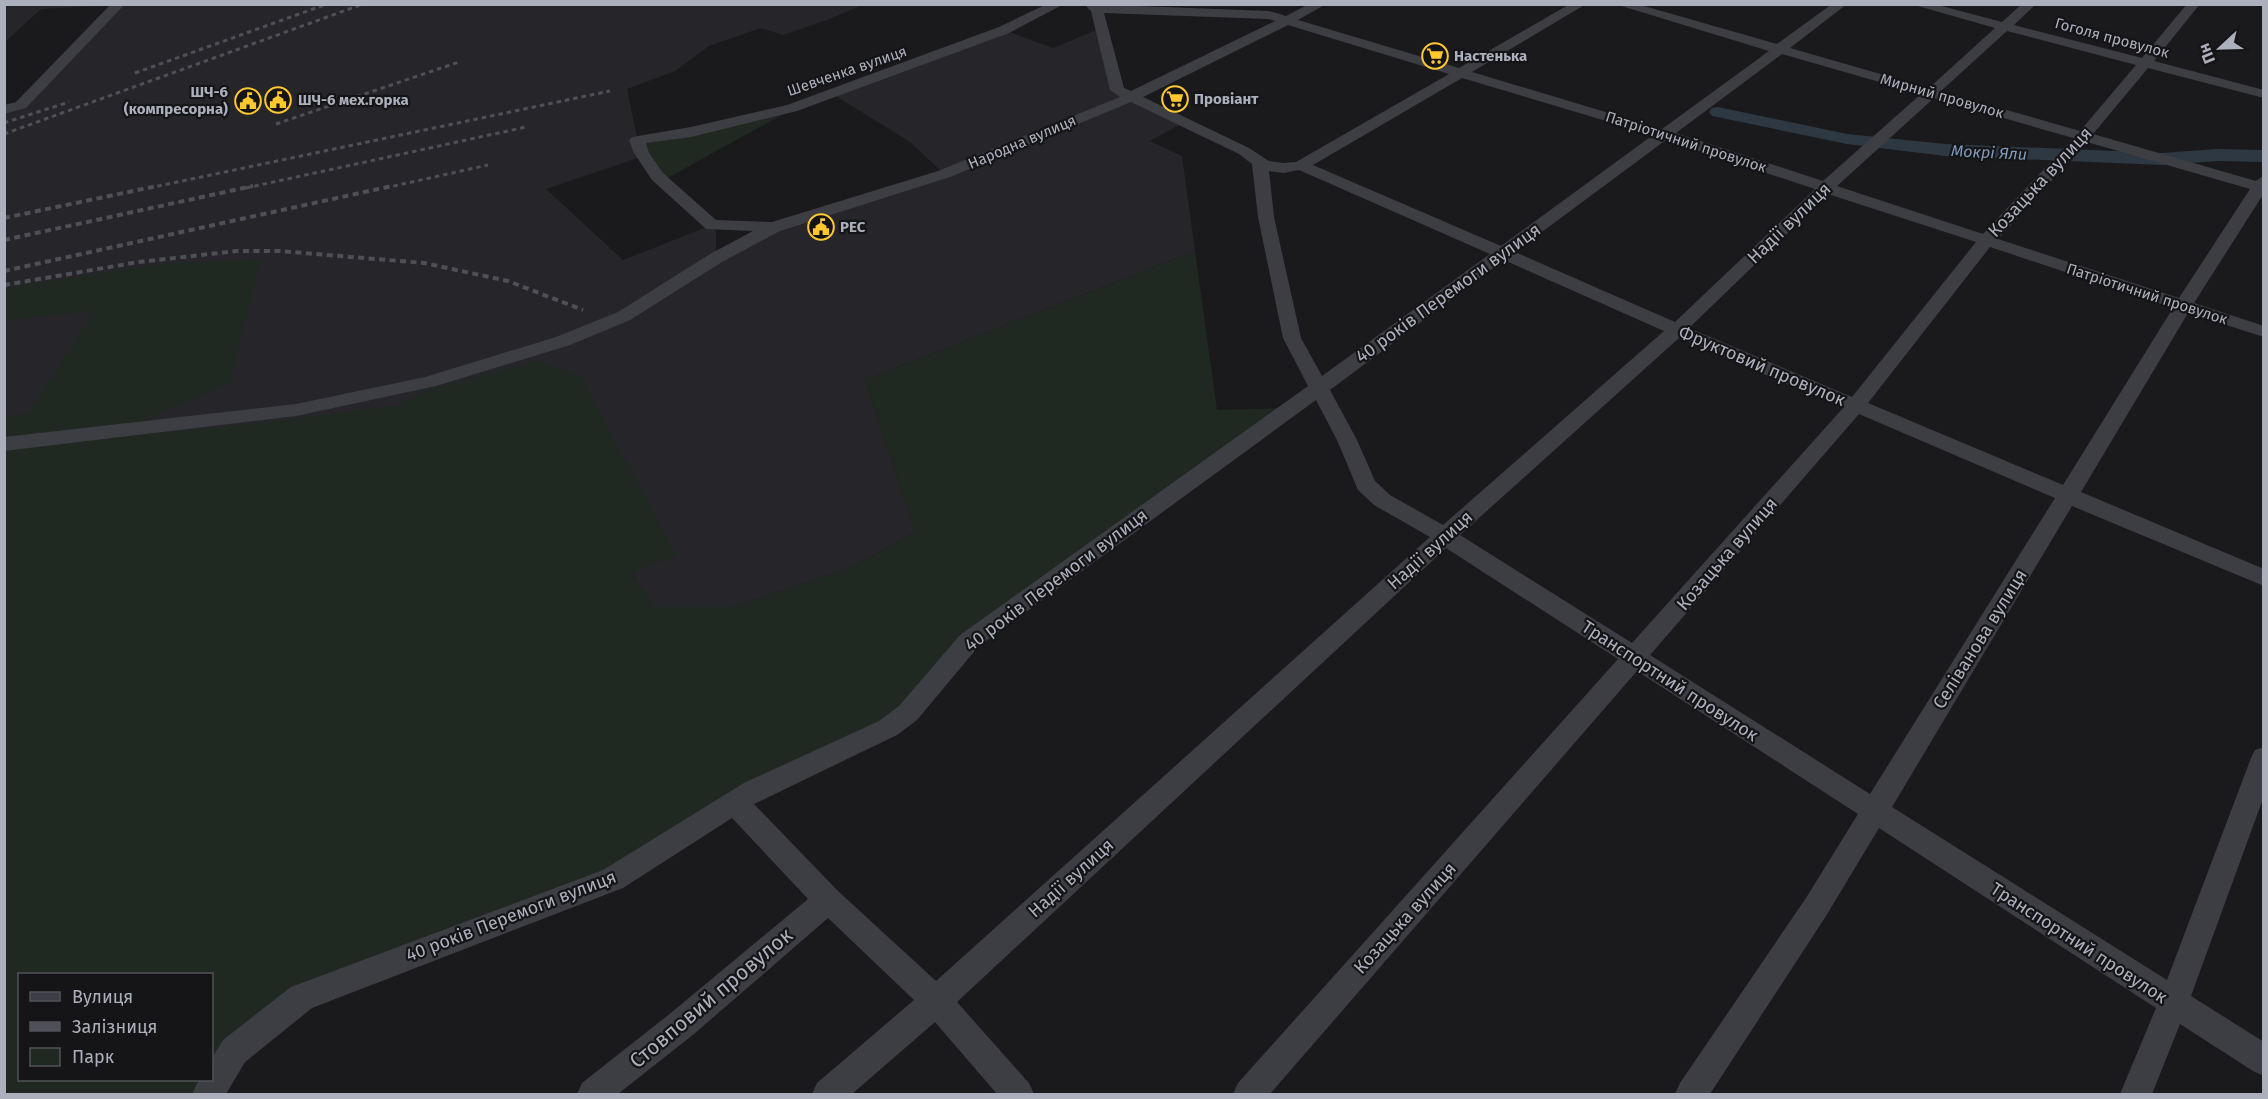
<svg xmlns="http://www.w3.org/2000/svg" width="2268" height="1099" font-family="'Fira Sans',sans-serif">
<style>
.built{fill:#26262a}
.green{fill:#1f2921;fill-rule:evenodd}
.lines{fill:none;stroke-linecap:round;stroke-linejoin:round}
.river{fill:#2e3842;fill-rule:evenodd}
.minor{fill:#3d3d44;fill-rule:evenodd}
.rail-far1{stroke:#4e4f57;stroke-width:3;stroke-dasharray:4.5 4;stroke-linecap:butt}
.rail{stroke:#4e4f57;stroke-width:4;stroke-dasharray:6 4.5;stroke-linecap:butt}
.labels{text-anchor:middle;stroke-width:4.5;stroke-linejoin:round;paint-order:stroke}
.far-street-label{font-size:15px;fill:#acb0bd;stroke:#151518}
.far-poi-label{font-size:15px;font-weight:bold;fill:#acb0bd;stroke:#151518;text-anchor:start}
.far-water-label{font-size:16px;font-style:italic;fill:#819bba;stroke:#151518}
.street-label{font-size:18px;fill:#acb0bd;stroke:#151518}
.near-street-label{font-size:21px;fill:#acb0bd;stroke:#151518}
</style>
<rect width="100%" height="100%" fill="#1a1a1d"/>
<path class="built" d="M5,5H115L41,9L5,42Z
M119,5H862L830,19L783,35L761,28L709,46L675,71L627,89L641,157L546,189L623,260L712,225L716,232V257L774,227L944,174L910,142L836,96L1006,31L1053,48L1101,28L1117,90L1186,121L1150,141L1182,156L1195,251L865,380L915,532L853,567L733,607H653L521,400L5,469V110L21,105Z"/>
<path class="green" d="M791,110L662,181L637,140Z
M1195,251L1217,410L1292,408L969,640L908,713L613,879L302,997L234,1051L208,1094H5V416L28,414L94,311L5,320V288L162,264L261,259L230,382L106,438L264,423L399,405L423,392L538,361L580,376L677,556L631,573L654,607H733L853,567L915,532L865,380ZM20,974H212V1080H20Z"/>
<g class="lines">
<path class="river" d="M1718,107L1847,134L1945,144L2162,153L2217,149L2264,150V162L2217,161L2162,165L1945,156L1847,144L1712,116L1709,112L1712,108Z"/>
<path class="minor" d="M111,4H125L26,108L4,114V105L16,102Z
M1047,4H1064L1009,33L797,111L691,137L646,143L649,153L663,173L716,220L772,222L938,171L1120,97L1110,90L1091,11L1084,4L1269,11L1286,16L1309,4H1326L1298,20L1459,68L1570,4H1586L1472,72L1662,129L1769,51L1615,4H1637L1777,44L1832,4H1847L1790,48L1929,88L1995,28L1911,4H1934L2002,22L2022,4H2036L2014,25L2142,58L2187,4H2200L2154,61L2264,90V98L2148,68L2093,134L2256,181L2264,175V193L2194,303L2264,326V337L2188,313L2081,492L2264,569V586L2072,506L1892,807L2167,980L2251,758L2255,750L2264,747V796L2191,996L2264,1042V1076L2253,1071L2180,1024L2152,1094H2120L2156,1008L1879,828L1826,916L1710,1094H1675L1680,1083L1806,898L1858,814L1637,671L1270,1094H1233L1238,1083L1618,659L1446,548L957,1002L1029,1083L1034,1094H997L935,1022L852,1094H812L817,1083L914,1000L828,918L694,1034L618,1094H577L582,1083L672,1012L808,899L732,818L623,888L312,1008L245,1062L226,1094H192L199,1080H212V1058L223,1040L291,987L603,870L744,783L879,721L899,706L960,635L1308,386L1283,338L1258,217L1252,164L1239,154L1131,102L950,177L780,231L722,262L630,320L570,345L436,386L296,416L4,451V437L296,404L425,377L556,337L618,312L710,254L753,231L706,229L652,180L634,153L629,140L632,137L691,127L787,105L999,27ZM1104,13L1268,19L1275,21L1131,91L1124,88ZM1288,25L1449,74L1296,162L1284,163L1269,161L1249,148L1143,97ZM2007,31L2136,65L2080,131L1941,91ZM1782,54L1921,94L1823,181L1676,133ZM1462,78L1653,135L1501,246L1313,165ZM1934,98L2073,138L1983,234L1837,186ZM1666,140L1815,189L1675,322L1515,252ZM2087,142L2250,189L2179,298L1998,239ZM1299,170L1490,254L1322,376L1301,338L1274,217L1269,171L1284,173ZM1828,194L1976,242L1852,397L1689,328ZM1990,247L2173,308L2063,485L1868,403ZM1504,260L1664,331L1443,525L1390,495L1375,481L1357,440L1330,390ZM1679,338L1843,408L1632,643L1460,535ZM1316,400L1337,440L1358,490L1374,505L1430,537L936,981L838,891L754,804L897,735L917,720L978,647ZM1859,414L2055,498L1870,794L1650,655Z"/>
<path class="rail-far1" d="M135,73L327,4
M4,123L69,102
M276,124L459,62
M4,134L363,4
M149,188L610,91
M246,188L526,127
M385,188L488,165"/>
<path class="rail" d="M4,218L157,186
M4,240L253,186
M4,271L392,186
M4,285L139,262L237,251H280L424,263L508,281L583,310"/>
</g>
<defs>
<g id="supermarket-ring" transform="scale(1.35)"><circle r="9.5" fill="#151518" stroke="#ffc830" stroke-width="1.5"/><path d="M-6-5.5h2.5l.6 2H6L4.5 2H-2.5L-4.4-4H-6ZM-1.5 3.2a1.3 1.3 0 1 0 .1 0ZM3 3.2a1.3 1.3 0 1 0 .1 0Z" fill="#ffc830"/></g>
<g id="civic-ring" transform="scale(1.35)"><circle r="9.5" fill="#151518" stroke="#ffc830" stroke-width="1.5"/><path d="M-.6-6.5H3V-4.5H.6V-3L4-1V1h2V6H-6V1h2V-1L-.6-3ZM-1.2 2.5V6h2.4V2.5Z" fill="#ffc830"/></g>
</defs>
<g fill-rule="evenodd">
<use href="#supermarket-ring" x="1435" y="56"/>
<use href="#supermarket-ring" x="1175" y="99"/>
<use href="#civic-ring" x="278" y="100"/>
<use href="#civic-ring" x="248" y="101"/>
<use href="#civic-ring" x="821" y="227"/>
</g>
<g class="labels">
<g class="far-street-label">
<text transform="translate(2112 38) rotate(15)" y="5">Гоголя провулок</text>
<text transform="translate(847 71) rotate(-19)" y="5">Шевченка вулиця</text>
<text transform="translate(1942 96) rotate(16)" y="5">Мирний провулок</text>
<text transform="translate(1022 142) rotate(-23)" y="5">Народна вулиця</text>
<text transform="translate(1686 142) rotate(18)" y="5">Патріотичний провулок</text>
<text transform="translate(2147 294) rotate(18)" y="5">Патріотичний провулок</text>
</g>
<g class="far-poi-label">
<text x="1454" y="61">Настенька</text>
<text x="228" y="97" text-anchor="end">ШЧ-6<tspan x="228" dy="17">(компресорна)</tspan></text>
<text x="1194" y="104">Провіант</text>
<text x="298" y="105">ШЧ-6 мех.горка</text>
<text x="840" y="232">РЕС</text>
</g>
<g class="far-water-label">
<text transform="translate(1989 152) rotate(3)" y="6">Мокрі Яли</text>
</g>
<g class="street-label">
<text transform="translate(2040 182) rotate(-47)" y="6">Козацька вулиця</text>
<text transform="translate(1789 223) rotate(-44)" y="6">Надії вулиця</text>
<text transform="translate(1448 293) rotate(-36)" y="6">40 років Перемоги вулиця</text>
<text transform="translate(1762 366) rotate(23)" y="6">Фруктовий провулок</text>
<text transform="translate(1430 550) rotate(-42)" y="6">Надії вулиця</text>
<text transform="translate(1727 554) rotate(-49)" y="6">Козацька вулиця</text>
<text transform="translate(1056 580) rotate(-37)" y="6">40 років Перемоги вулиця</text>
<text transform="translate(1980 639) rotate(-58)" y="6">Селіванова вулиця</text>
<text transform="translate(1670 681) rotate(33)" y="6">Транспортний провулок</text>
<text transform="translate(1071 878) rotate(-42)" y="6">Надії вулиця</text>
<text transform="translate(511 916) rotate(-21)" y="6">40 років Перемоги вулиця</text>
<text transform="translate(1405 918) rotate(-48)" y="6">Козацька вулиця</text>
<text transform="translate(2079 943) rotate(33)" y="6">Транспортний провулок</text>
</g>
<g class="near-street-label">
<text transform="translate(711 998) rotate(-40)" y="7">Стовповий провулок</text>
</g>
</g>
<rect width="2268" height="1099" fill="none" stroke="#acb0bd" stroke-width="12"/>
<rect x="18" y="973" width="195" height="108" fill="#151518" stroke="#51535a" stroke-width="1.5"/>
<rect x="30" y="992" width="30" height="9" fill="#3d3d44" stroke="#51535a" stroke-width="1.5"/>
<text x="72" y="1003" font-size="18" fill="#acb0bd">Вулиця</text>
<rect x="30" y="1022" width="30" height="9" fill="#4e4f57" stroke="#51535a" stroke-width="1.5"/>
<text x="72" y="1033" font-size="18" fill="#acb0bd">Залізниця</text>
<rect x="30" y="1048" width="30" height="18" fill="#1f2921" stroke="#51535a" stroke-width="1.5"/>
<text x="72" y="1063" font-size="18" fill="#acb0bd">Парк</text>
<g transform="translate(2220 48) rotate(248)" stroke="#151518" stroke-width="4.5" paint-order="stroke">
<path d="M0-4.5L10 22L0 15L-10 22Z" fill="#acb0bd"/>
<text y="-9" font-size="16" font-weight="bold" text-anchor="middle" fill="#acb0bd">Пн</text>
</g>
</svg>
